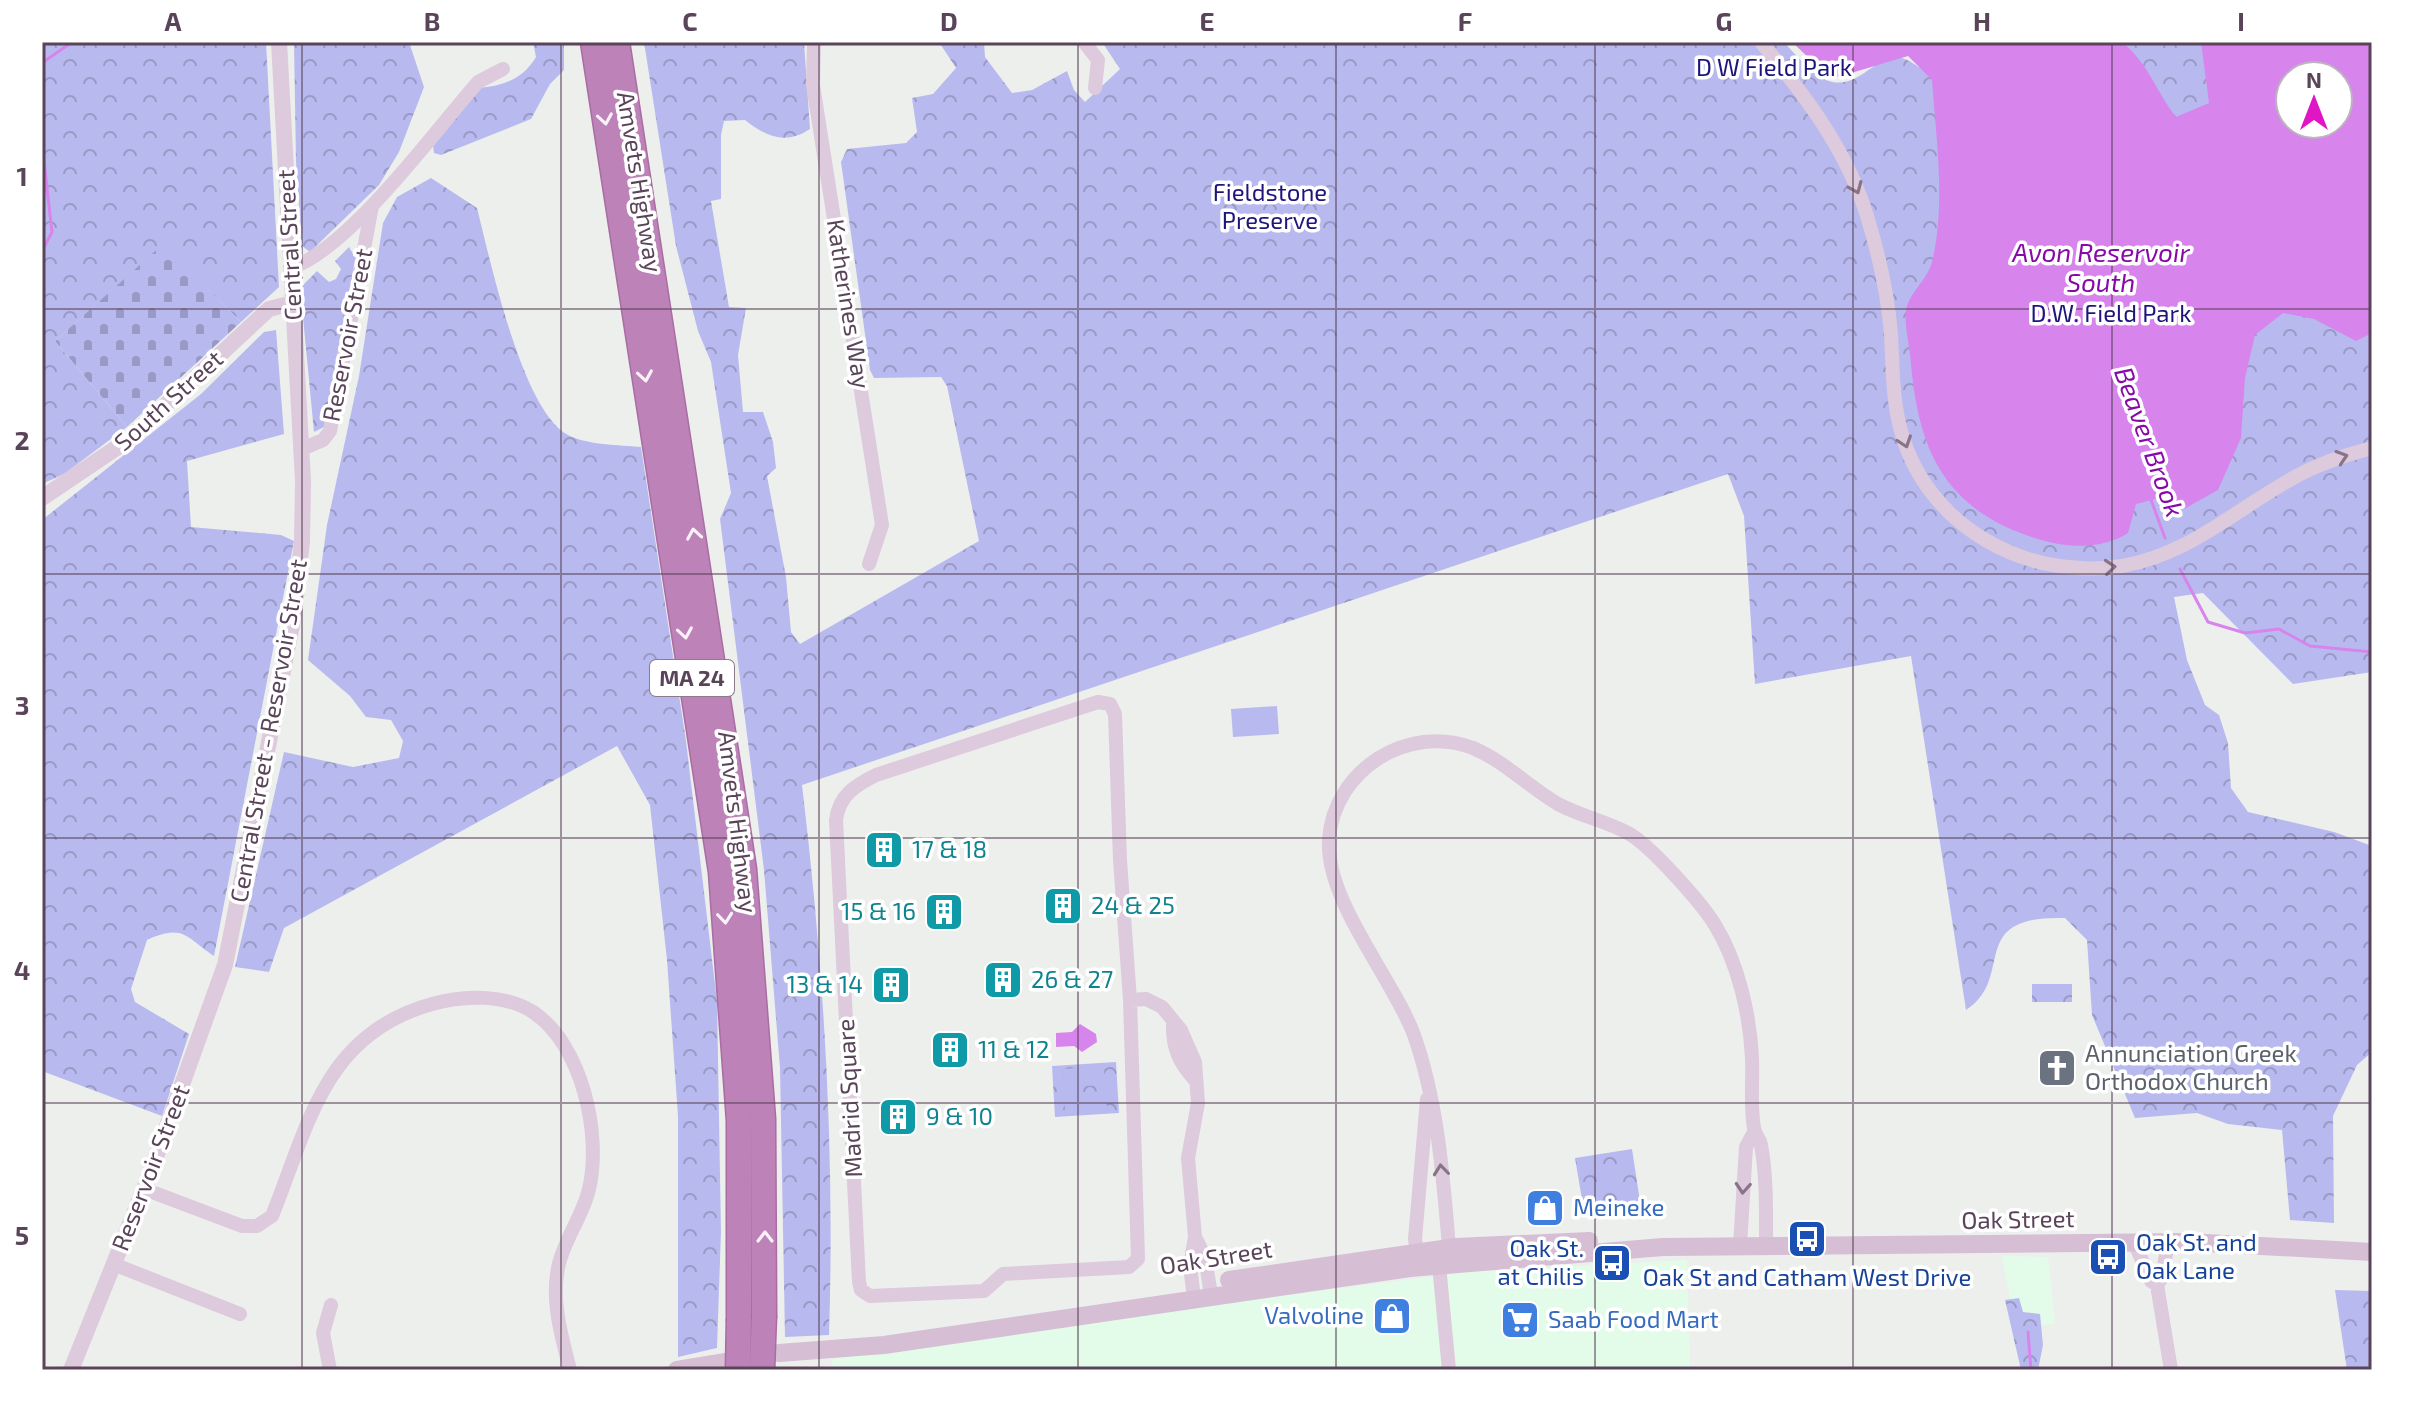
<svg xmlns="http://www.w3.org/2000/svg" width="2414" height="1412" font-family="'Exo 2',sans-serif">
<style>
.commercial{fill:#e3fcea}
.forest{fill:url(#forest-crowns);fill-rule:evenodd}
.cemetery{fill:url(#cemetery-stones)}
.garden{fill:#b8baef}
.water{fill:#d784ed;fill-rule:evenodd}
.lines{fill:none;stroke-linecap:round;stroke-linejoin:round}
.stream{stroke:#d784ed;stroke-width:3}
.motorway-casing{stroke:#a96da3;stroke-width:27}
.minor{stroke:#ddcadc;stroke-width:14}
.tertiary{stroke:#ddcadc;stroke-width:16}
.secondary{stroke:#d6bed4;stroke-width:18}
.motorway{stroke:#bd82b7;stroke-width:24}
.motorway-bridge-casing{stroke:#a96da3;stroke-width:27;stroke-linecap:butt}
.motorway-bridge{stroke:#bd82b7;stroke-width:24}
.oneway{stroke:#f8f2f8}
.oneway2{stroke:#887387}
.grid{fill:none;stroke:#5a4459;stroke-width:2;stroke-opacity:0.55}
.labels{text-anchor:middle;stroke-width:7;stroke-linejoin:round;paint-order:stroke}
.shield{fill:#fff;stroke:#8c7c8b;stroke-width:2}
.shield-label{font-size:22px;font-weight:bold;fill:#5a4459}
.park-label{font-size:24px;fill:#1d147c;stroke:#fff}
.street-label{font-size:24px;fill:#5a4459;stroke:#fff}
.culture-label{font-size:24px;fill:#0d838f;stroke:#fff;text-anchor:start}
.worship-label{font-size:24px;fill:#5b616d;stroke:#fff;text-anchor:start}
.shop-label{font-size:24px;fill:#366cbe;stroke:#fff;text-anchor:start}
.transit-label{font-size:24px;fill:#164399;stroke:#fff;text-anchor:start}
.water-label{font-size:26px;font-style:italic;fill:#8709a8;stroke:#fff}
.neatline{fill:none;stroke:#5a4459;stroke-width:3}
.grid-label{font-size:26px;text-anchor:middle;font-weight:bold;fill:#5a4459}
</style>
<defs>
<pattern id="forest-crowns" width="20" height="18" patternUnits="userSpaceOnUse" patternTransform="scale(2)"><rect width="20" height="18" fill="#b8baef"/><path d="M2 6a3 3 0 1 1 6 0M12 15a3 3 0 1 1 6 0" fill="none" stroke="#9999c5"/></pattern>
<pattern id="cemetery-stones" width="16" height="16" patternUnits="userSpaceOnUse" patternTransform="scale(2)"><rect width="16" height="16" fill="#b8baef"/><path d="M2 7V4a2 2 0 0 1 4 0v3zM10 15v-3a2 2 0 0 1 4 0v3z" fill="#9999c5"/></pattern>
</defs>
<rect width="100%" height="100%" fill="#edefec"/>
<path class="commercial" d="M2002,1256L2048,1257L2055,1324L2041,1325L2040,1314L2013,1312Z
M1687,1260L1690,1370H831L833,1359L1219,1304L1469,1272Z"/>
<path class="forest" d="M42,42H266L279,287L241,322L163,245L55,341L127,427L64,474L42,484Z
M294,42H409L424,87L399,152L379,185L310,252L302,246L296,162Z
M533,42H564V70L550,84L531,119L441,155L434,153L433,146L478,88C503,86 523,79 536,57Z
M644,42H804L810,129C786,145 766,137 745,120L724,121L721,135V199L711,201L729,307L746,308L738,355L743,412H763L773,442L776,468L767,476L786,577L791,632L800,644L979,541L947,386L941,377L874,378L870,370L841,162L847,149L906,143L917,132L912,98L933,94L956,68L939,42H984L985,57L1012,93L1032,90L1067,71L1074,90L1085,102L1120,69L1102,42H1784C1794,53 1804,65 1816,74C1861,107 1878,32 1918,67L1966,42H2372V672L2293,684L2203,593L2174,597L2187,660L2205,705L2219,715L2228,743L2231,788L2248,812L2334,832L2372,846V1052L2357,1065L2333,1116L2334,1223L2290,1220L2282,1130L2228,1124L2197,1113L2135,1118L2092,1015L2087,940L2065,918C1964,915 2017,977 1966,1010L1911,656L1755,684L1744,516L1728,474L802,785C824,968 835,1150 829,1335L785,1337L780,1068L764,870L720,519L731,493L711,362L698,331L676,246ZM2290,76H2338V124H2290Z
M431,178L477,208C490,259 522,411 568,435C587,445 619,445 641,447L686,741L717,1001L721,1232L717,1348L678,1357V1116L667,960L650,805L617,746L284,928L269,972L235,967L284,752L353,767L399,758L403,741L391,720L366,717L350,696L308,660L327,525L359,376L383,223L397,197Z
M349,247L356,259L324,427L314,432L301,297L303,285L317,271L329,282L336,279L341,269L335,261Z
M276,330L284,434L187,461L191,527L281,535L294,541L214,956C186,938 185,923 147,940L131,989L135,1002L189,1034L162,1116L42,1071V520L201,394L264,332Z
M2032,984H2072V1002H2032Z
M1116,1062L1119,1113L1055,1117L1052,1066Z
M1632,1149L1641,1208L1585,1217L1575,1158Z
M2335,1290L2372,1291V1370H2347Z
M2019,1298L2023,1312L2040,1314L2043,1345L2038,1370H2021L2005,1300Z"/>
<path class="cemetery" d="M163,244L241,322L127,427L55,341Z"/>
<path class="garden" d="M1277,706L1279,734L1233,737L1231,709Z
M1104,1066L1105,1085L1064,1087L1063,1069Z
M1106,1091L1107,1110L1065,1113L1064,1093Z"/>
<path class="water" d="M1792,42H2122C2148,63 2156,91 2176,117L2209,103L2201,42H2372V333L2356,341L2314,319L2283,313L2255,335L2245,378L2241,438L2218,490L2184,509L2171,495L2136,504L2128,533C2095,554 2052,546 2018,532C1940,501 1918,443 1911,364C1910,348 1904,326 1906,310C1909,293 1928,279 1932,262C1946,204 1936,138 1932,80L1908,56L1831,79ZM2290,76H2338V124H2290Z
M1080,1024L1096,1034L1097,1042L1082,1052L1074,1046L1056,1047V1033L1072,1032Z"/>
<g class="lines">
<path class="stream" d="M42,63L72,42
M42,144L52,232L42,251
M2150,497L2165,538
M2180,569L2208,622L2245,633L2279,629L2310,646L2372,652
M2028,1332L2031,1370"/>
<g class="motorway-casing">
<path id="motorway" d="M593,42L721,872L739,1121V1319
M617,42L744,869L763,1119L764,1315"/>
</g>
<path class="minor" d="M814,42L813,85L882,525L869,564
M1084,42L1098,60L1095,88
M1761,42C1804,94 1847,150 1867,216C1879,255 1888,294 1891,335C1893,367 1892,399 1901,431C1927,527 2027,581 2122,566C2187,555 2233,512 2288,481C2314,465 2342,456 2372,448
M291,268C350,248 434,132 478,82L503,69
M302,449L323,440L330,431L372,206
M1098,702L1110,704L1115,714L1120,860L1130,1000L1138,1259L1129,1267L1003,1274L984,1291L870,1296L861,1290L859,1282L836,820C839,795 856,785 876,775Z
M1130,1000L1146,999L1162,1007L1181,1030L1195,1062L1198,1103L1188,1158L1195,1237L1190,1266L1194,1298
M1173,1021C1172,1046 1178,1062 1195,1080
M144,1189L242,1226H257L272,1216C309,1124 324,1034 432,1004C463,995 505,994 533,1012C582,1044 602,1135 589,1189C583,1216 563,1241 558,1268C551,1303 562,1337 570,1370
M1196,1239L1205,1257L1211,1295
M2134,1242L2151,1281L2157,1285L2171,1370
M1740,1246L1746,1147L1754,1132
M1445,1254L1449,1247C1443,1177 1438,1103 1414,1035C1393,978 1325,901 1329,839C1334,770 1408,723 1473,748C1504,761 1529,787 1558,804C1580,816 1606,821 1628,833C1650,845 1701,902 1715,925C1738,962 1750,1015 1752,1058C1753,1081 1750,1106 1754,1128C1755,1135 1760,1138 1761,1145C1767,1177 1766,1214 1766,1246
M1425,1257L1417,1252L1415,1239L1427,1099
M113,1264L240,1314
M1439,1265L1449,1370
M2157,1285L2162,1278L2168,1242
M330,1370L323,1333L331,1305"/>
<path class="tertiary" d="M42,498L128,440L269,309L293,303
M71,1370L148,1179L225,965L294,615L302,541L303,481L279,42"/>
<path class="secondary" d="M1229,1280L1456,1247L1589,1241
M779,1353L884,1345L1410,1268L1663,1247L2188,1242L2372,1252
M677,1370L750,1358"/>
<use href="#motorway" class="motorway"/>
<g class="motorway-bridge-casing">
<path id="motorway-bridge" d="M738,1370L739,1319
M762,1370L764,1315"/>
</g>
<use href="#motorway-bridge" class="motorway-bridge"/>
</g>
<defs><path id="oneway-chevron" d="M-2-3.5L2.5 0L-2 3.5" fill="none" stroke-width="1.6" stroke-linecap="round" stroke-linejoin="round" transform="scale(2)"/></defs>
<g class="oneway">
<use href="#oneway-chevron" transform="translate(605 119) rotate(81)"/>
<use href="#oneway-chevron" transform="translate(645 376) rotate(81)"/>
<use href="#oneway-chevron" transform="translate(694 534) rotate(-99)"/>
<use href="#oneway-chevron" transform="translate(685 633) rotate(81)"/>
<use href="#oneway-chevron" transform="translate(725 918) rotate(84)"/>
<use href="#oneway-chevron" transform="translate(765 1237) rotate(-90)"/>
</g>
<g class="oneway2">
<use href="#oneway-chevron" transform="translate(1856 188) rotate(67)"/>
<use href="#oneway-chevron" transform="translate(1905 442) rotate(71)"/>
<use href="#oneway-chevron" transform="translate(2342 457) rotate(-18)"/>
<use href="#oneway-chevron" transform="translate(2110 567) rotate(-5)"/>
<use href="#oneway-chevron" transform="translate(1441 1170) rotate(-96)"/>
<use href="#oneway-chevron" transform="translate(1743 1188) rotate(94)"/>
</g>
<path class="grid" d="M302,42V1370M561,42V1370M819,42V1370M1078,42V1370M1336,42V1370M1595,42V1370M1853,42V1370M2112,42V1370M42,309H2372M42,574H2372M42,838H2372M42,1103H2372"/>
<defs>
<g id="building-square" transform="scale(2)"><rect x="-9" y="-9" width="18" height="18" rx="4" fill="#0f9aa8" stroke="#fff"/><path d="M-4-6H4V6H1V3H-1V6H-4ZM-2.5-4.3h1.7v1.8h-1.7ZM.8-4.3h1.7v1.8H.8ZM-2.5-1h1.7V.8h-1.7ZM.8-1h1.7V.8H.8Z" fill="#fff"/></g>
<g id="church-square" transform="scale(2)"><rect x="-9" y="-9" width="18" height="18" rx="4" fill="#6b7280" stroke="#fff"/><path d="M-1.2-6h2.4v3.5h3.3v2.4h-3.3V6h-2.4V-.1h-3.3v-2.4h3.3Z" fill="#fff"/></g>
<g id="shop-square" transform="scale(2)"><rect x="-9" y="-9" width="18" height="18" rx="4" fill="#3f7fe0" stroke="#fff"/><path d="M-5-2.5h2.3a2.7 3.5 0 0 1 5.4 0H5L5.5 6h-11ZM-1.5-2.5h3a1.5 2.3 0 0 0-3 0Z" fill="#fff"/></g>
<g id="bus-square" transform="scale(2)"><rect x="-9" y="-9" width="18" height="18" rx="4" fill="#1a4fb4" stroke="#fff"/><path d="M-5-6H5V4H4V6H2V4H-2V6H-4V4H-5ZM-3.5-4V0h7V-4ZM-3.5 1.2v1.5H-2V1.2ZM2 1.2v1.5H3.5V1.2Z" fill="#fff"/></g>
<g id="supermarket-square" transform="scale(2)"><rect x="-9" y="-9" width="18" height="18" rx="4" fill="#3f7fe0" stroke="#fff"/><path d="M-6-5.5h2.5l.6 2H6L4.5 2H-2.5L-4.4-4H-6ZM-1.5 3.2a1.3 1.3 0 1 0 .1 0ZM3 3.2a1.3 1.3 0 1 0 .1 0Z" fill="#fff"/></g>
</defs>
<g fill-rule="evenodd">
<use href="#building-square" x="884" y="850"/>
<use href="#building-square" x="1063" y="906"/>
<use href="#building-square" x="944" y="912"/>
<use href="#building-square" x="1003" y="980"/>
<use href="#building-square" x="891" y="985"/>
<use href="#building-square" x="950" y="1050"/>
<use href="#church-square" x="2057" y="1068"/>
<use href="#building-square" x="898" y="1117"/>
<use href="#shop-square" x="1545" y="1208"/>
<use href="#bus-square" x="1807" y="1239"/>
<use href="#bus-square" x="2108" y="1257"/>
<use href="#bus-square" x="1612" y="1263"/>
<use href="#shop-square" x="1392" y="1316"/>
<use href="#supermarket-square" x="1520" y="1320"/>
</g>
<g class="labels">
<rect class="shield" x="650" y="660" width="84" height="36" rx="6"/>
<g class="shield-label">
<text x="692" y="686">MA 24</text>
</g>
<g class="park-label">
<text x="1774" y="76">D W Field Park</text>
<text x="1270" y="201">Fieldstone<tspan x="1270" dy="28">Preserve</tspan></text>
<text x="2111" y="322">D.W. Field Park</text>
</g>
<g class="street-label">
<text transform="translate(639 182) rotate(81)" y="8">Amvets Highway</text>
<text transform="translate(290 245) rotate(-93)" y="8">Central Street</text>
<text transform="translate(848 304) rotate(81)" y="8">Katherines Way</text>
<text transform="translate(348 335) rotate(-79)" y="8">Reservoir Street</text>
<text transform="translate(169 401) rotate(-42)" y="8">South Street</text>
<text transform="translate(269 731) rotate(-80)" y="8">Central Street - Reservoir Street</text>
<text transform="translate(737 822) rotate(83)" y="8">Amvets Highway</text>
<text transform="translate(850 1098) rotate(-93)" y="8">Madrid Square</text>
<text transform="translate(151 1168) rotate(-69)" y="8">Reservoir Street</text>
<text transform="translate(2018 1220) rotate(-1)" y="8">Oak Street</text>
<text transform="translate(1216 1258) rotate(-9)" y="8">Oak Street</text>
</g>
<g class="culture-label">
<text x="912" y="858">17 &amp; 18</text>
<text x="1091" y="914">24 &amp; 25</text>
<text x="916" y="920" text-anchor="end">15 &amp; 16</text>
<text x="1031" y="988">26 &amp; 27</text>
<text x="863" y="993" text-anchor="end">13 &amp; 14</text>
<text x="978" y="1058">11 &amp; 12</text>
<text x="926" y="1125">9 &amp; 10</text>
</g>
<g class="worship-label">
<text x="2085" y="1062">Annunciation Greek<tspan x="2085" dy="28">Orthodox Church</tspan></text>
</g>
<g class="shop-label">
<text x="1573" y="1216">Meineke</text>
<text x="1364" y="1324" text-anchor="end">Valvoline</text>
<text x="1548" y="1328">Saab Food Mart</text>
</g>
<g class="transit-label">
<text x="2136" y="1251">Oak St. and<tspan x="2136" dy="28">Oak Lane</tspan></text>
<text x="1584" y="1257" text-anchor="end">Oak St.<tspan x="1584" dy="28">at Chilis</tspan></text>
<text x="1807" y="1286" text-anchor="middle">Oak St and Catham West Drive</text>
</g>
<g class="water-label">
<text x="2101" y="262">Avon Reservoir<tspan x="2101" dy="30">South</tspan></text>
<text transform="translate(2149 442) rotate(70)" y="9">Beaver Brook</text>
</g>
</g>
<rect width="2414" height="1412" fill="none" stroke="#ffffff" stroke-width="88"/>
<g transform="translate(2314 100)"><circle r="38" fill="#ffffff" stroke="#bdb4bd" stroke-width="2"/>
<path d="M0-6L14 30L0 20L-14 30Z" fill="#e015c3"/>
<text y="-12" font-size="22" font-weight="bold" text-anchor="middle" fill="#5a4459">N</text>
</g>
<rect x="44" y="44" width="2326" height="1324" class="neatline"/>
<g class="grid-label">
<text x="173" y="31">A</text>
<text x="432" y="31">B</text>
<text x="690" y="31">C</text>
<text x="949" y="31">D</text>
<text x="1207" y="31">E</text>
<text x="1465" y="31">F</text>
<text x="1724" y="31">G</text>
<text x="1982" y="31">H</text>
<text x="2241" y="31">I</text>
<text x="22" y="186">1</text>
<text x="22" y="450">2</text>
<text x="22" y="715">3</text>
<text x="22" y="980">4</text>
<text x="22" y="1245">5</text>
</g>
</svg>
